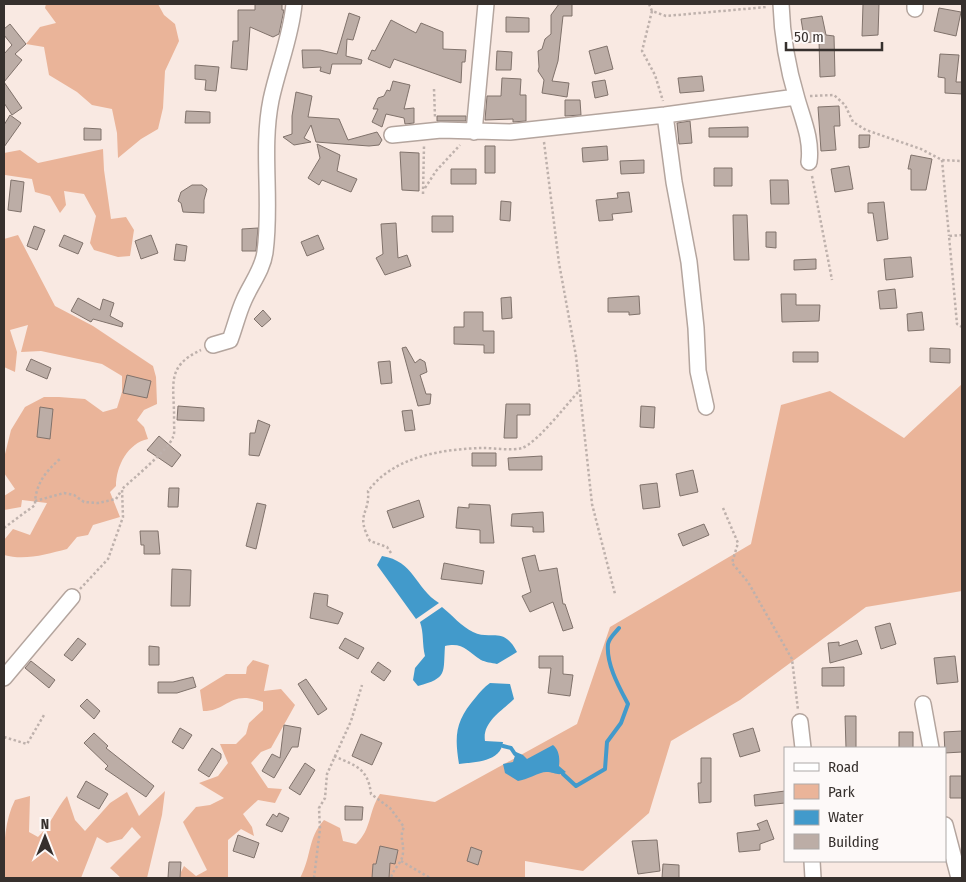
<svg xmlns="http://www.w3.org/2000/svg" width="966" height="882" font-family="'Fira Sans Condensed',sans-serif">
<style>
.green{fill:#eab499}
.water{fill:#429acb}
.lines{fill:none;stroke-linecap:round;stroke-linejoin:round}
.stream{stroke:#429acb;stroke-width:4}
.building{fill:#bcada6;stroke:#80726b}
.minor-casing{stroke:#b4a59e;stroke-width:18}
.path{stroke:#beb1ac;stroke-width:2.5;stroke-dasharray:2.5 2.5;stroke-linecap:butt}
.minor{stroke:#fff;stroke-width:15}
</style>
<rect width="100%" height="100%" fill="#f9e9e2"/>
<path class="green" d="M46,4H158L164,15L175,24L179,41L165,71L163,108L158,129L141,139L118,158L117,133L112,109L92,105L77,92L49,75L44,47L26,44L40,27L56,23L45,8Z
M103,149L104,170L111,219L126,217L134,230L130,256L118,257L94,250L90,243L96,216L84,194L64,191L66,205L60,213L50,196L35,192L32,179L5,175L4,180V153L20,150L38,163Z
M18,235L55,306L93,326L153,366L156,377L157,404L144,410L137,420L144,427L148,439C128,443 116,466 116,486L110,492L120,517L93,525L88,535L77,537L67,549C47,554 25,561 4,555V540L13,529L30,535L47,503L22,500L21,507L4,510V496L15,489L4,473V458L11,430L25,407L44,397H59L85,399L103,412L117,408L122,392V376L102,364L41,351L21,352L28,325L10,330L17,352L15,372L4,367V239Z
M962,384V591L866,607L740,700L671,741L649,813L583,871L525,861V878H300C312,856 307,839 324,820L340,828L343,841L356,844C372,829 368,812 380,794L435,802L577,724L610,627L751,544L781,405L830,391L904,438Z
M253,660L269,665L264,691L281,689L295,705L271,748L261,752L251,763L268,788L282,789L275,803L258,800L243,814L252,827L254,836L241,829L228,840V878H178L184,866L196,876L207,870L183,822L196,807L210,805L224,798L199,783L218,776L228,763L220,744H236L246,734L249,723L263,710V702C229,689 229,711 203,711L200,690L226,674H246L247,667Z
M165,791L162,815L147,878H121L110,868L141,837L132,827L122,839L107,843L97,837L81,878H4C4,851 3,824 15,800L30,796L29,832L38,837C50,826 56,809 67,796L75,820L85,831L110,803L127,792L139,816Z"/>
<path class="water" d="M382,556C414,561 415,588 439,603L416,619L377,565Z
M442,607C452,615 462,627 473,632C491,641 503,625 517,652L497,664C492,663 485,662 481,660C467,651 463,642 445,646C443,673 448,678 418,686L413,680L415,668L425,656C422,644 424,633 420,622Z
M490,683L510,684L514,699C502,711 482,722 485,741L503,742C501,762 475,762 459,764C454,734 456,720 476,697C480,692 484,687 490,683Z
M553,745C559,750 560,758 559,766L566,772C558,777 555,772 546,772C540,772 526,780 518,781L505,773L503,764L513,762L516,752L523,755L527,759Z"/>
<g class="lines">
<path class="stream" d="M503,746L511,748L515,754
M563,774L576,786L605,769L607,742L621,723L628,704C619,687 606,664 608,644C609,638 615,633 619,628"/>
</g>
<path class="building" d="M255,4H282V10H284L279,34L273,37L250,27L247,70L231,68L233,41H238V10H255Z
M559,4H572V16H563L558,61L552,81L569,83L567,97L542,93L544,80L538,71L539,67L538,51L542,49L545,39L551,34V15Z
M863,4H879L878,35L862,36Z
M939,8L961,12L956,36L934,31Z
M349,13L360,17L353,40L347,39L346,56L362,60L361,64H332L330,74L320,71L321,67L303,68L302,50H320L337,54Z
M822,16L826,35L834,36L835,76L820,77L819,41L805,43L801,19Z
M506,17L529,18V32H506Z
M391,20L416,33L421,23L443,32V49L466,50L465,62H462L461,83L394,59L390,68L368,59L372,50L375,51Z
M10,24L26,44L15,54L22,60L4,82L22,108L12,115L4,103V54L12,45L4,35V29Z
M607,46L613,69L595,74L589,51Z
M497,51L512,52L511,70H496Z
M940,54L959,55L956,82H962V94L945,93V78L938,77Z
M195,65L219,67L216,91L205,90L206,80L195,79Z
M702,76L704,91L680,93L678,78Z
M502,78L521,79L520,95H526V121L513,122V119L485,120L487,96H501Z
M605,80L608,95L595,98L592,82Z
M393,81L410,85L404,109L414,108V123L405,124L404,118L386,114L382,127L372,122L378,109H373L378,98L384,96L387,90L390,91Z
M296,92L312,96L308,117L339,119L348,140L377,132L382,140L379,145L369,146L316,142L311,125L304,138L311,142L294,145L283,137L292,134V116Z
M565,100H580L581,115L565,116Z
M839,106L840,126H834L836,150L821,151L818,107Z
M186,111L210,112V123H185Z
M10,115L21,123L4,147V125Z
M437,116H466V121H437Z
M690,121L692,143L679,144L677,123Z
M748,127V137H709V128Z
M84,128L101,129V140H84Z
M859,135H870L869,147L859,148Z
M317,144L340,155L337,171L357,179L351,192L322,180L319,185L308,178L320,158Z
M485,146H495V173H485Z
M607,146L608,160L583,162L582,148Z
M400,152L419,153V191L402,190Z
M911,155L932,159L926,190H911V169H908Z
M644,160V173L621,174L620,161Z
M849,166L853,189L835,192L831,169Z
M714,168H732V186H714Z
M451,169H476V184H451Z
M11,180L24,182L21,212L8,210Z
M770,180H788L789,204H771Z
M192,185H202L207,189L204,200V213L183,212L181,203L178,201L181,192Z
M629,192L632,212L612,214L613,220L599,221L596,200L618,198L617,193Z
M501,201L511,202L510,221L500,220Z
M884,202L888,239L877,241L873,213H868V203Z
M733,215H747L749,260H734Z
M432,216H453V232H432Z
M396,223L398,258L407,255L411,266L385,275L376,258L383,254L381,224Z
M34,226L45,230L37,250L27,246Z
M258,228L256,251H242V229Z
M766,232H776V248L766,247Z
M64,235L83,243L78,254L59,246Z
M151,235L158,253L141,259L135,241Z
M318,235L324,249L307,256L301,242Z
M176,244L187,246L185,261L174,260Z
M911,257L913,277L886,280L884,259Z
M816,259V269L794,270V260Z
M895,289L897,308L880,309L878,291Z
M781,294H796V305H820L819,321L782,322Z
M639,296L640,314L629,315V312H608V298Z
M511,297L512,318L502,319L501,298Z
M78,298L100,310L103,299L114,303L110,316L123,323L122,327L93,319L91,322L71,311Z
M263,310L271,319L262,327L254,319Z
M464,312H483V331H494V353H484V345L454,344V327H464Z
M922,312L924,330L908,331L907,314Z
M406,347L415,363L420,359L425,362L427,372L420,375L426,394H431L430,404L418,406L402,348Z
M930,348L950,349V363L930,362Z
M793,352H818V362H793Z
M31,359L51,368L47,379L26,370Z
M390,361L392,383L381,384L378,362Z
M127,375L151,381L147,398L123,393Z
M506,404H530V415H517V438H504Z
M178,406L204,408V421L177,420Z
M641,406L655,407L654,428L640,427Z
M40,407L53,409L50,439L37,437Z
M412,410L415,430L405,431L402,411Z
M258,420L270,425L259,456L249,455L250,433H255Z
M159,436L181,455L172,467L147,450Z
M472,453H496V466H472Z
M542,456V470H509L508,458Z
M693,470L698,492L680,496L676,474Z
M657,483L660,507L643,509L640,485Z
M169,488H179L178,507H168Z
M419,500L424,517L393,528L387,511Z
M257,503L266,505L256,549L246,546Z
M469,504L490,505L494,543H480V530L456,528L458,507L469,508Z
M543,512L544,532H533V527L511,526L512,514Z
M704,524L709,535L683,546L678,534Z
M140,531H158L160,554H144V545H141Z
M535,555L539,571L557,568L563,604H565L573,628L563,631L553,602L530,612L522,596L531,592L522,558Z
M444,563L484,571L482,584L441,579Z
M172,569L191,570L190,606H171Z
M314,593L328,595L327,606L343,613L338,624L310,618Z
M890,623L896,644L881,649L875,627Z
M78,638L86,644L72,661L64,655Z
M345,638L364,648L358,659L339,648Z
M857,640L862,654L830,663L828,643L839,642V646Z
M149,646L159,647V665H149Z
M539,656H563V674L573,675L570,696L548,693L551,668H539Z
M955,656L958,682L937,684L934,658Z
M31,661L55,680L49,688L25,668Z
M378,662L391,671L384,681L371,672Z
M844,667V686H822V668Z
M193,677L196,687L177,693H158V682H173Z
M306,679L327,709L318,715L298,684Z
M87,699L100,711L94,719L80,706Z
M845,716H856V748H846Z
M284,725L301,728L298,747H292L274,778L262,771L272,754L280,758Z
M180,728L192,735L183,749L172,742Z
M753,728L760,751L740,757L733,734Z
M962,731V752L945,753L944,732Z
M899,732H913V748H899Z
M94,733L108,746L106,748L154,786L146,797L105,769L108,766L84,743Z
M361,734L382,743L372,765L352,756Z
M212,748L221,754V758L209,777L198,770Z
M701,758H711V802L699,803L698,783H701Z
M305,763L315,770L300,795L289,788Z
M950,776H962V798H950Z
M86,781L108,794L99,809L77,797Z
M785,791V803L755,806L754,795Z
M345,806L363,807L362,820H345Z
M279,813L289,818L282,832L266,825L273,814L277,817Z
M767,820L774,839L760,844V850L739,852L737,833L760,830L757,824Z
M238,835L259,843L254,858L233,851Z
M657,840L660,871L638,874L632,841Z
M380,846L398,850L395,864L390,863L389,878H372L373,864H376Z
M471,847L482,851L478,865L467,861Z
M169,862H181L180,878H168Z
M663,864L679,865V878H662Z"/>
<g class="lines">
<g class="minor-casing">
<path id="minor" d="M781,4C782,34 788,69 797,99C803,120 812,140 809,162
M915,9V4
M665,115L674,182L689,262L696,328L698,371L706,407
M474,132L486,4
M392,135L441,130L510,132L665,115L796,97
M213,345L230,340C235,327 238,313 244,300C251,284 263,269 265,252C272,201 261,150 271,100C278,67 291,37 294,4
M4,678L72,597
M923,704L931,748
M800,722L803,748
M945,825L959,878
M812,861L813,878"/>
</g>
<path class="path" d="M649,4L652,11L666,16L767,7
M652,11L642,51L655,75L663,101
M434,89L435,117
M810,96L834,95L845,105L853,122L866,130L921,149L942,160L962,161
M544,142L559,263L576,356L592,504L615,594
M942,160L949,236
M812,176L832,280
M425,188L436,171L460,145
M423,194L424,146
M962,235L949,236L957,324L962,327
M35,501L64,493L74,495L84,502L98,503L116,499L121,491
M723,508L738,543L732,563L748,582L792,659L798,710
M4,528L35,505C35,485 45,472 60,459
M391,553L387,547L370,541C355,513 370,515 368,491C394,456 443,449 483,448C495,448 511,451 522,448C537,443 567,404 579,391
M80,589L108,559L123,517L122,489C133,479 170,448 173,437C175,433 174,426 174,422C175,386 164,367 201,350
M4,737L27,744L44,715
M334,756C356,766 368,768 371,794L390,808L404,827C399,838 404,841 403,852C403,863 393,868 391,878
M401,861L430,878
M314,878L320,829L319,808L325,798L327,774L351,721L362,685"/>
<use href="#minor" class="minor"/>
</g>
<rect width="966" height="882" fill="none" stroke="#36302d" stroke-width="10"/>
<rect x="784" y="747" width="162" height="115" fill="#fdf9f8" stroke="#ada9a7"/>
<rect x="794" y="763" width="25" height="8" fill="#ffffff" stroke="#ada9a7"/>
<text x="828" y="772" font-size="15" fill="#36302d">Road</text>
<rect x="794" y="784" width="25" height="15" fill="#eab499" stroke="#ada9a7"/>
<text x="828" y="797" font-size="15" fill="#36302d">Park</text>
<rect x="794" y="810" width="25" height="15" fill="#429acb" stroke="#ada9a7"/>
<text x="828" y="822" font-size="15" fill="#36302d">Water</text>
<rect x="794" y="834" width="25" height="15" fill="#bcada6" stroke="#ada9a7"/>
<text x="828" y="847" font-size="15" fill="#36302d">Building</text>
<g transform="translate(45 837)" stroke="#fdf9f8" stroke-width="4" paint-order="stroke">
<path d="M0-4L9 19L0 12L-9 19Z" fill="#36302d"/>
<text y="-8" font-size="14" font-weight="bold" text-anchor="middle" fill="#36302d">N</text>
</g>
<path d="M786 42v8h96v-8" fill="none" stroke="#36302d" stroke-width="2.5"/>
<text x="794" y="42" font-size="15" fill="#36302d" stroke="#fdf9f8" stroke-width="4" paint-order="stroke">50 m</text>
</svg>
